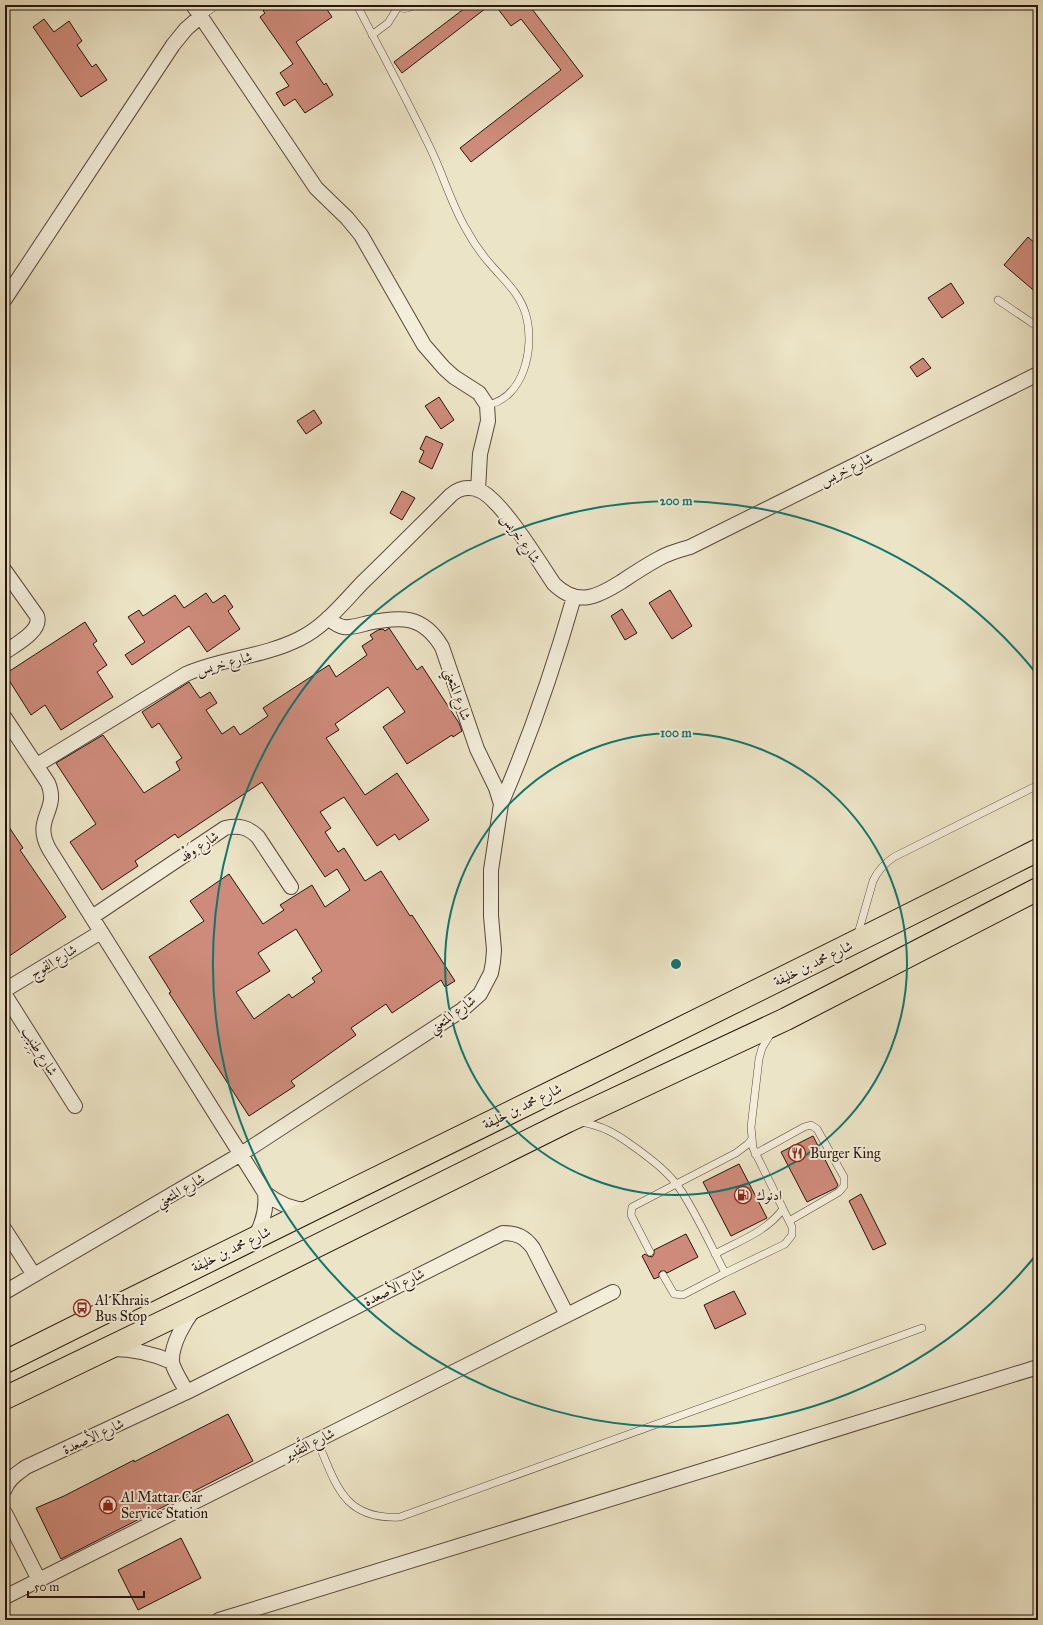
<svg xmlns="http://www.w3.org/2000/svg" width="1043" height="1625" font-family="'IM FELL Great Primer',Amiri,serif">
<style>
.building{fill:#ce8b7b;stroke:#26140c;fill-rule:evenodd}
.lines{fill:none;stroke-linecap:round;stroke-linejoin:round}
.lane-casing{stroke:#58483a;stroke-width:8}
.street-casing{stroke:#58483a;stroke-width:16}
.highway-casing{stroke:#26140c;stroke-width:24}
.lane{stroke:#f3edda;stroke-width:7}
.street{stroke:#f3edda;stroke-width:14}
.highway{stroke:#ece4c6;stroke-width:22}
.ring{fill:none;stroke:#0f766e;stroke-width:2}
.labels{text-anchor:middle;stroke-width:4;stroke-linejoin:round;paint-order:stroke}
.street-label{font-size:14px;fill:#26140c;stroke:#f3edda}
.poi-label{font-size:14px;fill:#26140c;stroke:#f3edda;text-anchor:start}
.centre{fill:#0f766e;stroke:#f3edda;stroke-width:2}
.ring-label{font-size:12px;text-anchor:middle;font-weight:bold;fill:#0f766e;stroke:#f3edda;stroke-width:4;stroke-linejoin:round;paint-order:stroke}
</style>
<rect width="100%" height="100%" fill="#ece4c6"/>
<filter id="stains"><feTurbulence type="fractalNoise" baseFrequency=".005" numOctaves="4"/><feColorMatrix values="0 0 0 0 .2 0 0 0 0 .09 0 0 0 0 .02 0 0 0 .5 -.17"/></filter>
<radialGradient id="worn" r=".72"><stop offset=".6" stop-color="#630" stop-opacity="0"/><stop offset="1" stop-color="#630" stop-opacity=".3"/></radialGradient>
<path class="building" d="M272,5H324L332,17L296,42L324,85L326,83L333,95L305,113L295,99L284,106L276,93L289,86L280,73L293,64L260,17L265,13L263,11Z
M469,5H490L402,73L394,62Z
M495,5H538L532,9L583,76L471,162L460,148L561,70L521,19L511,26Z
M44,19L54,32L69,21L82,41L77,45L92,67L96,64L107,80L81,97L33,27Z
M1028,237L1038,246V294L1004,265Z
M951,283L964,303L942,318L928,298Z
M923,358L931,368L917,377L910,367Z
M439,397L454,420L441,429L425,406Z
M314,410L322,423L306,434L297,421Z
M426,436L443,444L432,469L419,462L424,451L420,449Z
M402,491L415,498L402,520L390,513Z
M670,590L692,626L672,639L649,603Z
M206,593L213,603L225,595L233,607L228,611L240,629L207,652L189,626L132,665L125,655L145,642L128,617L139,610L143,616L175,595L184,608Z
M622,609L637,633L625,640L611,616Z
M85,622L97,641L93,644L107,665L97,672L113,697L61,730L45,705L31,715L5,674Z
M389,628L417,670L422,666L459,723L462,731L453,737L452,735L407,764L383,727L405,712L388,687L335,724L339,730L326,738L365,795L397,773L429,820L399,840L395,834L377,846L344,797L320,812L331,828L325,832L338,852L344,848L365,881L381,871L410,916L412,915L455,981L445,987L441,980L392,1013L386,1004L351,1028L356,1035L291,1081L295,1086L249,1116L169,993L171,992L149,957L204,921L190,901L229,874L263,924L284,910L280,905L312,885L325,907L350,890L337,869L325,877L262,782L178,838L175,834L135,861L138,866L102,890L70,842L96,824L56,763L103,735L144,793L180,770L176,762L182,758L159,723L152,728L142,712L189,682L200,698L210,692L217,703L206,710L222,734L234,726L240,735L268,716L263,708L329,665L336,677L367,655L362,646L373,639L370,635L378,630L383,629L385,631ZM296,929L322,971L312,978L315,982L292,998L289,994L254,1019L236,992L270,971L258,953Z
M5,821L23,848L20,850L66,917L5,959Z
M813,1136L838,1185L836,1188L807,1202L781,1152Z
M739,1164L767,1218L731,1236L703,1182Z
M861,1194L886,1244L873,1250L849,1201Z
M686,1234L698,1257L667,1273L665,1271H661L659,1273V1277L654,1279L642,1256L645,1254L648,1256L652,1257L654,1254V1250Z
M734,1291L746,1314L715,1329L704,1305Z
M228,1414L253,1461L61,1559L36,1508L64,1496L134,1460V1462Z
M181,1538L201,1578L138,1610L118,1570Z"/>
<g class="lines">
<g class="lane-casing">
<path id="lane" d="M357,5C382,54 409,103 433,154C444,178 452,205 466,229C473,242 482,255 492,266C506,282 520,294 526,315C535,348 524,398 487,405
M396,5C402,10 408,9 414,5
M201,16L217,5
M372,35L388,23L398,7
M998,300L1038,327
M857,937L873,881C878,870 885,863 894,857L1038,785
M581,1122C603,1126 615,1133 633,1146C651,1159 670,1173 682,1192C698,1217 711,1246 725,1273
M755,1154L804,1127L811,1125L817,1129L844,1177V1186L839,1192L789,1221
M650,1252L631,1215L632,1207L736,1153L748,1144L752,1139
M715,1254C739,1241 766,1232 783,1209
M663,1275L674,1294L683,1295L725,1273L785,1244L792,1235V1227L753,1148L751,1127L759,1059L762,1048L771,1033
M317,1440C336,1484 343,1520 400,1517L922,1328"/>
</g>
<g class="street-casing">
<path id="street" d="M193,5L316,188L347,218L361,235L424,345L444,368L454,377L479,393L487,405L488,421L480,454L478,490
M5,299L173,45L186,29L201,16
M5,571L37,616C42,631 16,644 5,652
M5,718L48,783C60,811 32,818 49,849L265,1193C279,1204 292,1210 309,1210
M37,765L186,674C222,658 263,657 299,639C324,627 343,603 362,583C392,554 421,525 451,495C459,488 468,486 479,490C502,500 539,562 554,584C578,607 597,597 621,582C633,574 645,566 658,559C668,553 679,550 690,547L1038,374
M501,804C530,737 554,667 574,597
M92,917L225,828C239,825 248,827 258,837L291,887
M5,990L101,932
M5,995L75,1106
M5,1230L34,1275
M255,1237C263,1223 267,1210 265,1193
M5,1292L241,1154L462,1010L480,994L491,973L493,962L494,950L491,916V870L501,804L496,788L477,749L442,647C423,615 401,616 368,623C360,625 351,628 344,627C337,626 333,622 328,618
M112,1349C134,1349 152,1353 172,1362
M187,1392C183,1385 173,1369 172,1362C171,1344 185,1321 195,1308
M5,1489C8,1479 18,1473 26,1467L187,1392L503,1233C517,1233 525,1237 533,1248L567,1315
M5,1513L39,1580
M5,1597L613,1292
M219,1620L1038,1367"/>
</g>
<g class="highway-casing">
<path id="highway" d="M5,1362C349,1190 695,1024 1038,850
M5,1398L198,1305L568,1121L786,1019L1038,889"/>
</g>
<use href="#lane" class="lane"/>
<use href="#street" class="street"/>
<use href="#highway" class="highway"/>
</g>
<g class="ring">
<circle cx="676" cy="964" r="231"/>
<path d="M1036 1255A463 463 0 1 1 1036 673"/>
</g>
<defs>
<g id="restaurant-ring" transform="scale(0.9)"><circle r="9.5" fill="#f3edda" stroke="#8f2418" stroke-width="1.5"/><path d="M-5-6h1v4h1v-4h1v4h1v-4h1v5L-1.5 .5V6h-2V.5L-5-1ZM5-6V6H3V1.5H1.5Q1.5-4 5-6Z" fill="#8f2418"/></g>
<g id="fuel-ring" transform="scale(0.9)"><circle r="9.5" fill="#f3edda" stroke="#8f2418" stroke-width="1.5"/><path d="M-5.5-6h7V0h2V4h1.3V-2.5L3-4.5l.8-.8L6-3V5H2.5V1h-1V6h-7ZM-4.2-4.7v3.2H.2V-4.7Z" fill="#8f2418"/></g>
<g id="bus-ring" transform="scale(0.9)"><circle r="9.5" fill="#f3edda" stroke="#8f2418" stroke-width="1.5"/><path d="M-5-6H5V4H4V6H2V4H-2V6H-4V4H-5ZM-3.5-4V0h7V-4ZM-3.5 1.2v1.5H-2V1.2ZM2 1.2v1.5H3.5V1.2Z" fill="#8f2418"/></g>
<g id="shop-ring" transform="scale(0.9)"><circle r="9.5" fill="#f3edda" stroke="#8f2418" stroke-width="1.5"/><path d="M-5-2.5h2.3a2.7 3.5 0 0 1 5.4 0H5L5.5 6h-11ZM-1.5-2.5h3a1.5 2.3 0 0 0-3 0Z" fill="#8f2418"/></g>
</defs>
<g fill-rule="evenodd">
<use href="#restaurant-ring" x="797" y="1153"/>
<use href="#fuel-ring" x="743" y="1195"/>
<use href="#bus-ring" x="82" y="1308"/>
<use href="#shop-ring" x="108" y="1505"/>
</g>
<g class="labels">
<g class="street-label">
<text transform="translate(846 469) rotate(-26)" y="5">شارع خريس</text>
<text transform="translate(521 538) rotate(55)" y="5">شارع خريس</text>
<text transform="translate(224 663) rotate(-15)" y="5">شارع خريس</text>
<text transform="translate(458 694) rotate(71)" y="5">شارع المتعني</text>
<text transform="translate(199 846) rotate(-34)" y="5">شارع وَفْد</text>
<text transform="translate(53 961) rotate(-31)" y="5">شارع الفوج</text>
<text transform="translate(813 963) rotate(-26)" y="5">شارع محمد بن خليفة</text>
<text transform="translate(452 1014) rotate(-36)" y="5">شارع المتعني</text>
<text transform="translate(40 1051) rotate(58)" y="5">شارع طِنِيب</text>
<text transform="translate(522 1106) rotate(-26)" y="5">شارع محمد بن خليفة</text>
<text transform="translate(180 1190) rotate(-30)" y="5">شارع المتعني</text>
<text transform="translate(231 1249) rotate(-26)" y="5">شارع محمد بن خليفة</text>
<text transform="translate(394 1287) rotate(-27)" y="5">شارع الأصعدة</text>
<text transform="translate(93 1436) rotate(-25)" y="5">شارع الأصعدة</text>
<text transform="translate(309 1444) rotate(-27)" y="5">شارع التَّقدِير</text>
</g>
<g class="poi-label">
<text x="810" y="1158">Burger King</text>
<text x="756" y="1200">ادنوك</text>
<text x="95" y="1305">Al Khrais<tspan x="95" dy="16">Bus Stop</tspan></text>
<text x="121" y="1502">Al Mattar Car<tspan x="121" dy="16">Service Station</tspan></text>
</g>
</g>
<circle cx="676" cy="964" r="6" class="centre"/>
<g class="ring-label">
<text x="676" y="505">200 m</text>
<text x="676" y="737">100 m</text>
</g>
<rect width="1043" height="1625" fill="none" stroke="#ece4c6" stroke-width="20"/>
<rect x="6" y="6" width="1031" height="1613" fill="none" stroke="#26140c" stroke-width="2"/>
<rect x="10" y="10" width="1023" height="1605" fill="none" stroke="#26140c"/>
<path d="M28 1591v6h116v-6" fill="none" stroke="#26140c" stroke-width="2"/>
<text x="34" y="1591" font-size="12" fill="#26140c" stroke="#f3edda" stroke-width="3" paint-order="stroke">50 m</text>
<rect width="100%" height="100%" filter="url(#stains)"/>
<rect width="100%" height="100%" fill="url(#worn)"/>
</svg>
